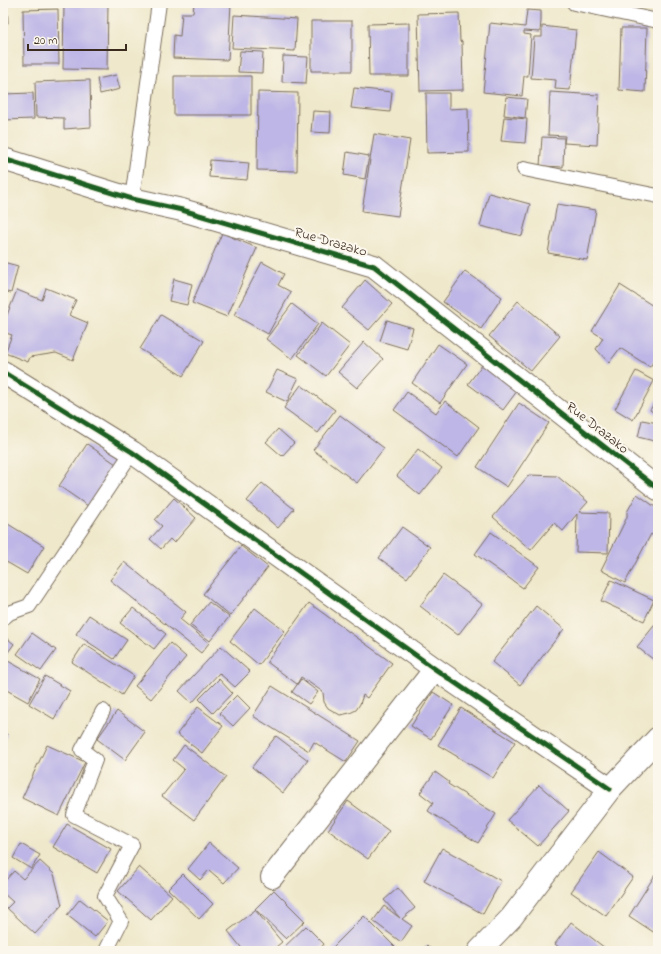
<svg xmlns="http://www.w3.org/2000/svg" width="661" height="954" font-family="'Indie Flower',sans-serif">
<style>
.building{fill:#bdb6e6}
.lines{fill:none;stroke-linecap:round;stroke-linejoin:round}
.service-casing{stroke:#7a6c5b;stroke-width:16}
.minor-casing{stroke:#7a6c5b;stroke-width:24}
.service{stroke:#fff;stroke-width:14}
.minor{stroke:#fff;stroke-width:22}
.cycleway-casing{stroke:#fbf7ec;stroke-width:8}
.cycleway{stroke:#1b5e20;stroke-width:5}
.labels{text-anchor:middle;stroke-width:4;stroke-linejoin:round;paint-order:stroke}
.street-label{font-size:14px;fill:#3b2a1e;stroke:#fbf7ec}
</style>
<rect width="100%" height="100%" fill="#fbf7ec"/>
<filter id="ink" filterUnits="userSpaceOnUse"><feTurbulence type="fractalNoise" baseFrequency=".025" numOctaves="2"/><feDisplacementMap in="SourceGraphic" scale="8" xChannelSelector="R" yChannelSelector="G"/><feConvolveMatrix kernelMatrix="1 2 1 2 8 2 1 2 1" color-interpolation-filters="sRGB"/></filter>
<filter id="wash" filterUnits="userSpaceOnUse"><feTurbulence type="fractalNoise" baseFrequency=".012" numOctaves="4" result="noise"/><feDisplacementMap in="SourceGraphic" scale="16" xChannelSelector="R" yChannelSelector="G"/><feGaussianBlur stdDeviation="0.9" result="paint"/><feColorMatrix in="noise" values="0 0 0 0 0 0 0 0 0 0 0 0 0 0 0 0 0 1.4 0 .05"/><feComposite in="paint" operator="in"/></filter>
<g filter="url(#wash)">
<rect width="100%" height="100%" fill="#efe8cb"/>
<g id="blocks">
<path class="building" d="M3,3H7L8,23L3,24Z
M64,3H108L107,70L63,69Z
M194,3H231L228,60L173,58L174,35L180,36L182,13H193Z
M641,3H653V7L641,6Z
M58,9L59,64H24L23,10Z
M527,10L541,11V21L540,32L524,31V34L531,35L528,76H524L522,96L483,92L490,23L525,27Z
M459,13L460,42L462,41L463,90L420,91L418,14Z
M234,15L297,19L295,51L232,48Z
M311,21H352V71H311Z
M409,23V76H369L368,24Z
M542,26L576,30L570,90L555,89L556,80L531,78L534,37H542Z
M621,28H647L645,92L619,90Z
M240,51L263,52L262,73L238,72Z
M283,56L308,57L306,83L282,82Z
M116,75L120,89L100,94L97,79Z
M174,76H251V115H174Z
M90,80L91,127L64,129V118L36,117L35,82Z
M354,88L392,92L390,112L351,108Z
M258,92L298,93L297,171L257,170Z
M550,92L599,95L597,145L564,143L565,136L548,135Z
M33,93L34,119L3,120V94Z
M426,93H449V109L468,108L469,152L427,153Z
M506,97L527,99L525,118L504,115Z
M313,111L331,112L330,133L311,132Z
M504,117L527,119L525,143L501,141Z
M374,134L410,140L398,216L362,211Z
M542,137L564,138L563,167L540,166Z
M347,152L369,156L365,179L344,175Z
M210,160L249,163L247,180L209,177Z
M489,193L530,204L522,236L480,226Z
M557,204L596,210L587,260L548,253Z
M222,233L257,248L227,317L192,303Z
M3,262L18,266L11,293L3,291Z
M262,262L284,274L278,285L291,292L268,334L234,315Z
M465,271L502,297L481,329L443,302Z
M174,279L192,284L187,305L169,301Z
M365,280L392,304L369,330L342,308Z
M620,285L658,309V354L650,367L620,348L609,363L596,349L603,338L592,331Z
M46,288L76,300L69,315L88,323L73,360L56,353L30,357L28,362L5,353L12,335L3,332V325L17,290L42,300Z
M518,301L560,336L531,371L489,336Z
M292,304L318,324L292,359L266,339Z
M161,315L204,341L183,376L140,349Z
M387,320L413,328L407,349L380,341Z
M322,323L350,345L326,376L298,355Z
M364,342L383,359L357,388L338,372Z
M438,344L467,364L440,403L412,383Z
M485,361L520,387L503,410L468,384Z
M277,370L298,379L287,402L266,392Z
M636,371L654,381L633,420L615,409Z
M301,385L335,410L318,433L284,408Z
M407,392L436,413L445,401L479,427L458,457L394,410Z
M658,397V416L650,410Z
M519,403L549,423L507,487L477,467Z
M340,415L384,448L357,483L313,450Z
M642,420L658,423V442L638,437Z
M278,429L294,443L282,456L266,442Z
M87,444L116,464L88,506L59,486Z
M418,449L442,468L420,495L397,476Z
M529,475L557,476L588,502L579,512L609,513L608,553L576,552L577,514L563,531L554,523L531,550L493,517Z
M262,483L294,509L278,528L247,501Z
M637,494L658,509V539L651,534L625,583L601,570L627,517V512Z
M174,498L196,518L174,543L170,539L161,549L150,539L162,526L155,520Z
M3,521L44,546L27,574L3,560Z
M402,527L430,547L407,578L379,558Z
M491,532L539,567L523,588L475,554Z
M241,546L268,567L230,616L203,594Z
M124,562L186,612L180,619L209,643L201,653L110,580Z
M443,575L482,604L458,635L420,606Z
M611,580L654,600L644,621L601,601Z
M209,602L229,617L210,641L190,625Z
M309,603L392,663L367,698L363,695L360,704L356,710L350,713L340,715L328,708L324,702L323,692L301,677L297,684L267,662Z
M536,606L564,629L520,685L492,662Z
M133,608L166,634L154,649L120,623Z
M255,608L285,631L259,665L230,641Z
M89,615L127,640L114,659L76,634Z
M658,621V663L637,647Z
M32,633L56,650L41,671L17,654Z
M3,635L14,644L3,659Z
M170,643L186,657L151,699L135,686Z
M84,644L134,676L122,695L72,662Z
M221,646L250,672L235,687L219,673L192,703L179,691Z
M8,661L40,679L28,702L3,688V671Z
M45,676L70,691L54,719L29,704Z
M219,679L232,693L213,713L199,699Z
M301,679L318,692L309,704L292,692Z
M272,686L360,741L346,762L314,742L309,751L253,716Z
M433,692L453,705L431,739L411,726Z
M237,695L250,708L233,726L219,713Z
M198,707L223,726L202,753L177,734Z
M461,708L515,742L493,778L438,745Z
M117,711L145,732L125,760L97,739Z
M3,733L7,734L3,748Z
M276,736L308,760L283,793L252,767Z
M47,745L85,762L59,816L22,798Z
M184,745L226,777L194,820L162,796L184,769L173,760Z
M435,772L449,782L448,784L496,814L478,843L428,811L433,803L420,793Z
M539,785L569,811L538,846L507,820Z
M348,801L389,831L368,859L328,830Z
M67,824L111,849L97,873L53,847Z
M209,843L238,868L224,883L209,870L200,880L188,869Z
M21,844L40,855L31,869L13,858Z
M442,848L501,881L483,914L424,881Z
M599,852L633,877L606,916L571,892Z
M40,861L54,874L62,905L35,934L7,908L13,902L3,893V883L14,871L23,879Z
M139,867L172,896L151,920L118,891Z
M183,874L213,904L199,919L168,889Z
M655,875L658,877V935L629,916Z
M398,888L415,908L402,919L412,926L401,942L373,921L384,906L400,918L384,900Z
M274,890L305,921L286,939L255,909Z
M80,899L108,921L95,937L67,915Z
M255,910L282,942L271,951H244L228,931Z
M364,916L399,951H335L332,948Z
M571,922L605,948L603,951H564L555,944Z
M306,926L324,944L318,951H280Z
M427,945L433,951H421Z"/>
</g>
</g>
<g filter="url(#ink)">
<use href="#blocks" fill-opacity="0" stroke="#7a6c5b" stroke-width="1"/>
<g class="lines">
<g class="service-casing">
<path id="service" d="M574,3L658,21
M524,169L658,196
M132,199L159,3
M3,618L9,613L29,606L132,452
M103,711L82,750L95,760L74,815L132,845L105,896L121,921L106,951"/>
</g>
<g class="minor-casing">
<path id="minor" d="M3,159L132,199L182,210L374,266L658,489
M3,372L132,452L435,669L610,789
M272,877L435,669
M479,951L511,918L610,789L658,738"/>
</g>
<use href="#service" class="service"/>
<use href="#minor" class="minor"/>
<g class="cycleway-casing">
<path id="cycleway" d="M3,159L132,199L182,210L374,266L658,489
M3,372L132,452L435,669L610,789"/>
</g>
<use href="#cycleway" class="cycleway"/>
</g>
</g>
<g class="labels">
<g class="street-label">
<text transform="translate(331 241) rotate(16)" y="5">Rue Drazako</text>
<text transform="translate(598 427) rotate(38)" y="5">Rue Drazako</text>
</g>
</g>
<rect width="661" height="954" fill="none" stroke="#fbf7ec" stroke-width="16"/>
<path d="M28 44v6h98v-6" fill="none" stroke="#3b2a1e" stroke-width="2"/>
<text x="34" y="44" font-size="12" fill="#3b2a1e" stroke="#fbf7ec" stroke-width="3" paint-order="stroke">20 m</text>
</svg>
